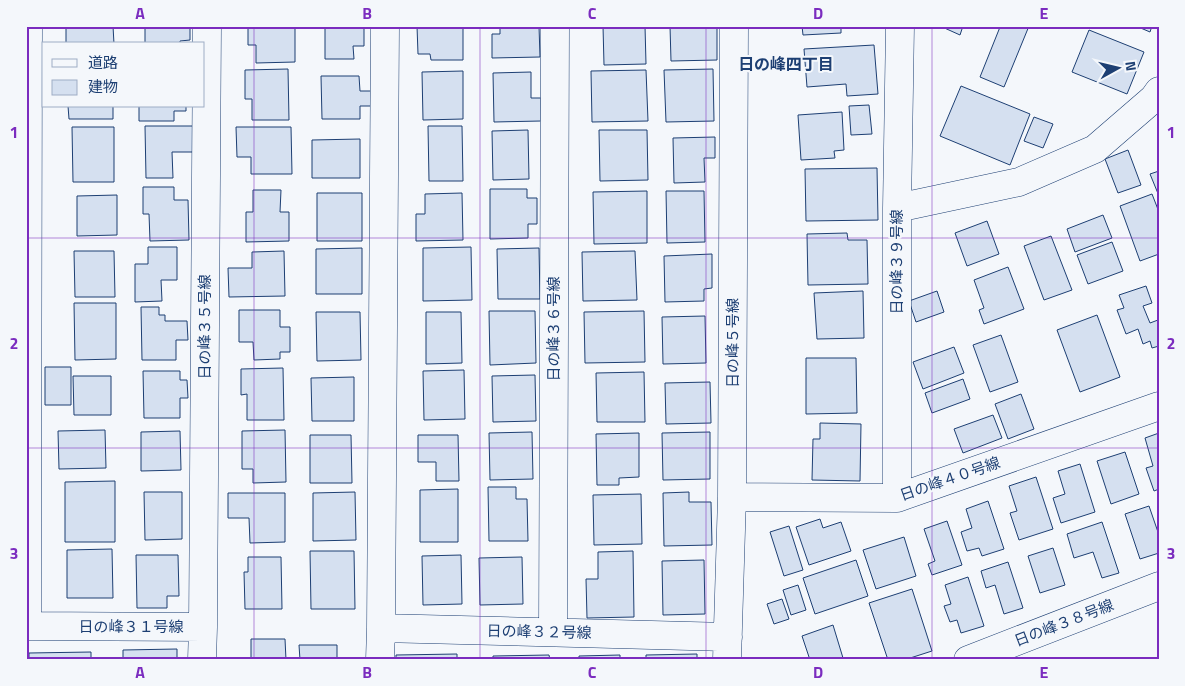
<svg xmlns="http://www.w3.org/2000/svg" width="1185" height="686" font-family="'Titillium Web','Noto Sans JP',sans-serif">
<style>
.building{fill:#d5e0f0;stroke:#1d3f73}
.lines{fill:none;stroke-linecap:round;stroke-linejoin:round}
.minor-casing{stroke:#1d3f73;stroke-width:29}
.minor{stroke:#f4f7fb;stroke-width:28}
.grid{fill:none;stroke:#7b2cbf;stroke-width:1;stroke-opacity:0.55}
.labels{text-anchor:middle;stroke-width:4;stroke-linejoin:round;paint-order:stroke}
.street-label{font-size:15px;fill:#1d3f73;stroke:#f4f7fb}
.neighbourhood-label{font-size:16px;font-weight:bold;fill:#1d3f73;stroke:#f4f7fb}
.neatline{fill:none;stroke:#7b2cbf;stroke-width:2}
.grid-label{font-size:16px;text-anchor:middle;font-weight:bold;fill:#7b2cbf}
</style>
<rect width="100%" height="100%" fill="#f4f7fb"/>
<path class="building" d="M66,26H113L114,44H66Z
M145,26H190V40L180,41V44H145Z
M248,26H295V62L256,63V45H248Z
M325,26H364V46H353L354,59H325Z
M417,26H463V60H431L430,54H418Z
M490,26H539L540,57L492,58V34H500V27Z
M603,26H645L646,64L604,65Z
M670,26H717V60L671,61Z
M802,26H841V33L803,35Z
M940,26H963L960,35Z
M999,26H1029L1004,87L980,77L1000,27Z
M1136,26H1152L1150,32Z
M1089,30L1144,52L1127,94L1072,72Z
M874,45L878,94L847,96L846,84L807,87L804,49Z
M288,69L289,120H252V99H245V70Z
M713,69L714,121L666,122L664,70Z
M646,70L648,121L592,122L591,71Z
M463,71V119L423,120L422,72Z
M531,72V98H541V121L494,122L493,73Z
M321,76H359L360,91H371V106H360V119H322Z
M961,86L1030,114L1010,165L940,136Z
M869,105L872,134L851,135L849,106Z
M68,106H113V119H69Z
M139,106H186V111H174V121H139Z
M842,112L844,150L834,151L835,158L801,160L798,115Z
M1034,117L1053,124L1043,148L1024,141Z
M145,126H193V152H172L173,178H146Z
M428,126H462L463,181H429Z
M72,127H114V182H73Z
M236,127H291L292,174H251V157H237Z
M528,130L529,179L493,180L492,131Z
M599,130H647L648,180L600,181Z
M715,137V158H704L705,182L674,183L673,138Z
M360,139V178H312V140Z
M1128,150L1141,185L1118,193L1105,159Z
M877,168L878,220L806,221L805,169Z
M1159,171V196L1150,174Z
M143,187H174V200H188L189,240L150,241L149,214H143Z
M490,189H527V198H537V224H528V238L490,239Z
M253,190H281L280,212H289V241L246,242V212H253Z
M647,191V243L594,244L593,192Z
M666,191H704L705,242L667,243Z
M317,193H362V241H317Z
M462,193L463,240L416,241V214H425V194Z
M1152,194L1159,212V254L1140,261L1120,206Z
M117,195V235L77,236V196Z
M1103,215L1112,238L1075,252L1067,229Z
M987,221L999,254L967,266L955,233Z
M847,233L848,240H867L868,284L808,285L807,234Z
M1051,236L1072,290L1044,300L1024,246Z
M1112,242L1123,271L1088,284L1077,255Z
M148,247H177V280H161L162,301L135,302V264H148Z
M471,247L472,300L423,301V248Z
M362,248V294H316V249Z
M539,248L540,299H498L497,249Z
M74,251H114L115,297H75Z
M284,251L285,296L229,297L228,268H252V252Z
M635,251L637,300L583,301L582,252Z
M712,254V288L704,289V301L665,302L664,256Z
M1008,267L1024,309L984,324L979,310L984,308L974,280Z
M1146,286L1152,303L1143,306L1150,323L1158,320L1159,322V346L1152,348L1150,341L1143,344L1138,329L1126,334L1117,310L1124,308L1119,295Z
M863,291L864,338L817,339L814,293Z
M937,291L944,312L916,322L909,301Z
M74,303H116V359L75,360Z
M141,307H159V315H165V321H187L188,340H176V360H142Z
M239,310H280V327H290V352H280V359L254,360L253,342H239Z
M489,311H535L536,363L490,365Z
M644,311L645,362L585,363L584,312Z
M316,312H360L361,360L317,361Z
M426,312H461L462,363L426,364Z
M1097,315L1120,377L1080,392L1057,330Z
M705,316L706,363L663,364L662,317Z
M1001,335L1018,382L990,392L973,345Z
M954,347L964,373L923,389L913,362Z
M806,358H856L857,413L806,414Z
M45,367H71V405H45Z
M283,368L284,420H247V394L241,395V369Z
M464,370L465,419L424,420L423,371Z
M143,371H180V380H187L188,398H180V418H144Z
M644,372L645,422H597L596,373Z
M535,375L536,421L493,422L492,376Z
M73,376H111V415H74Z
M354,377V421H312L311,378Z
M963,379L970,399L932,413L925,393Z
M710,382L711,423L666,424L665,383Z
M1021,394L1034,429L1008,439L995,404Z
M993,415L1002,438L963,453L954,429Z
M820,423L861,424L860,481L812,480L813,439H820Z
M105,430L106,468L59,469L58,431Z
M285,430L286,482L253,483V469H242V431Z
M180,431L181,470L141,471V432Z
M532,432L533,479L490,480L489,433Z
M710,432V479L663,480L662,433Z
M639,433V477L619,478V485H597L596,434Z
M1159,433V489L1154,491L1146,468L1153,466L1145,438Z
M310,435H351L352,483H310Z
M418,435H458L459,481H436V462H418Z
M1125,452L1139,494L1111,504L1097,461Z
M1080,464L1095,512L1061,523L1053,498L1065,494L1058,471Z
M1036,477L1053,529L1019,540L1010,513L1017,511L1009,486Z
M115,481V542H65V482Z
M488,487H516V499H527L528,541H489Z
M458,489V542H420V490Z
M144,492H182V539L145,540Z
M355,492L356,540L313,541V493Z
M689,492V502H711L712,545L664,546L663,493Z
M228,493H285V542L250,543L249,518H228Z
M641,494L642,544L594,545L593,495Z
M988,501L1004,549L982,556L979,548L967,551L961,532L972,528L966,509Z
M1149,506L1159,535V553L1140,559L1125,514Z
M820,519L823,528L841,522L851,551L809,565L796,527Z
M947,521L962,565L932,575L928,564L935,561L924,529Z
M1102,522L1119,573L1102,578L1093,552L1074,558L1067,534Z
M789,526L803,570L784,576L770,532Z
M904,537L916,576L876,589L863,550Z
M1053,548L1065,585L1040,593L1028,556Z
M112,549L113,598H67V550Z
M310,551H354L355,609H311Z
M633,551L634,617L587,618L586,579H598V552Z
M136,555H178L179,596H167V608H137Z
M461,555L462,604L423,605L422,556Z
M248,557H281L282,609H245L244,572H248Z
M522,557L523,604L480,605L479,558Z
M704,560L705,614L663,615L662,561Z
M856,560L868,596L815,614L803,578Z
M1008,562L1023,608L1004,614L995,585L986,588L981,571Z
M968,577L984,626L961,633L957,620L950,622L944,606L951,604L945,585Z
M798,585L806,610L791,615L783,590Z
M912,589L932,651L904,660H888L869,603Z
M782,599L789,619L774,624L767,604Z
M833,625L843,658L838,660H810L802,636Z
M251,639H285L286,660H251Z
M299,645H337V660H300Z
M177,649V660H123V650Z
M91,652V660H29V653Z
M457,654V660H396V655Z
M697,654V660H646V655Z
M549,655L550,660H493V656Z
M620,655V660H579V656Z"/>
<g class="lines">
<g class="minor-casing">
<path id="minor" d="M897,208L1019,182L1095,149L1154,98L1159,91
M732,497L897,498L1159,406
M897,498V208L900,26
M26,626L203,627L202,660
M27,626L28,26
M203,627L207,26
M381,628L385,26
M553,632L555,26
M380,660L381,628L728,637
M727,660L732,497L734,26
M968,660L1159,586"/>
</g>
<use href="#minor" class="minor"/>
</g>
<path class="grid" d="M254,26V660M480,26V660M706,26V660M932,26V660M26,238H1159M26,448H1159"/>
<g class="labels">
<g class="street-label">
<text transform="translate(897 262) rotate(-90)" y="5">日の峰３９号線</text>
<text transform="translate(205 327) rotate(-90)" y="5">日の峰３５号線</text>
<text transform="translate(554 329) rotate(-90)" y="5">日の峰３６号線</text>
<text transform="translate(733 343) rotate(-90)" y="5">日の峰５号線</text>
<text transform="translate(950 479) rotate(-19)" y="5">日の峰４０号線</text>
<text transform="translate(1064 623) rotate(-21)" y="5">日の峰３８号線</text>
<text x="131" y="632">日の峰３１号線</text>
<text transform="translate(539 632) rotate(1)" y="5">日の峰３２号線</text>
</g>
<g class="neighbourhood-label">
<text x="786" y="70">日の峰四丁目</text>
</g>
</g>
<rect width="1185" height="686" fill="none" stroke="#f4f7fb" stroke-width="55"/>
<rect x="42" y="42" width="162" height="65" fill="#f4f7fb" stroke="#9eadc5"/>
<rect x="52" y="59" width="25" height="8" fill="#f4f7fb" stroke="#9eadc5"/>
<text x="88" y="68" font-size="15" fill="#1d3f73">道路</text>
<rect x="52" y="80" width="25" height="15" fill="#d5e0f0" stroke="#9eadc5"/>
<text x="88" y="92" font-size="15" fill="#1d3f73">建物</text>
<g transform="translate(1118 68) rotate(82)" stroke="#f4f7fb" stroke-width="4" paint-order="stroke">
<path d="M0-4L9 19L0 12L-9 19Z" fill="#1d3f73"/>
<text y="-8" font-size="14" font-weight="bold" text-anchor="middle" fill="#1d3f73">N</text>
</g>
<rect x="28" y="28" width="1130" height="630" class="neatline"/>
<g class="grid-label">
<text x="140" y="19">A</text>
<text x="367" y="19">B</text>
<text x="592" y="19">C</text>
<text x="818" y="19">D</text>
<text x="1044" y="19">E</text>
<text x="14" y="138">1</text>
<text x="1171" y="138">1</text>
<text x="14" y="349">2</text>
<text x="1171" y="349">2</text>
<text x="14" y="559">3</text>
<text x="1171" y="559">3</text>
<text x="140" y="678">A</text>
<text x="367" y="678">B</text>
<text x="592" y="678">C</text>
<text x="818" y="678">D</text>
<text x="1044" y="678">E</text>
</g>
</svg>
